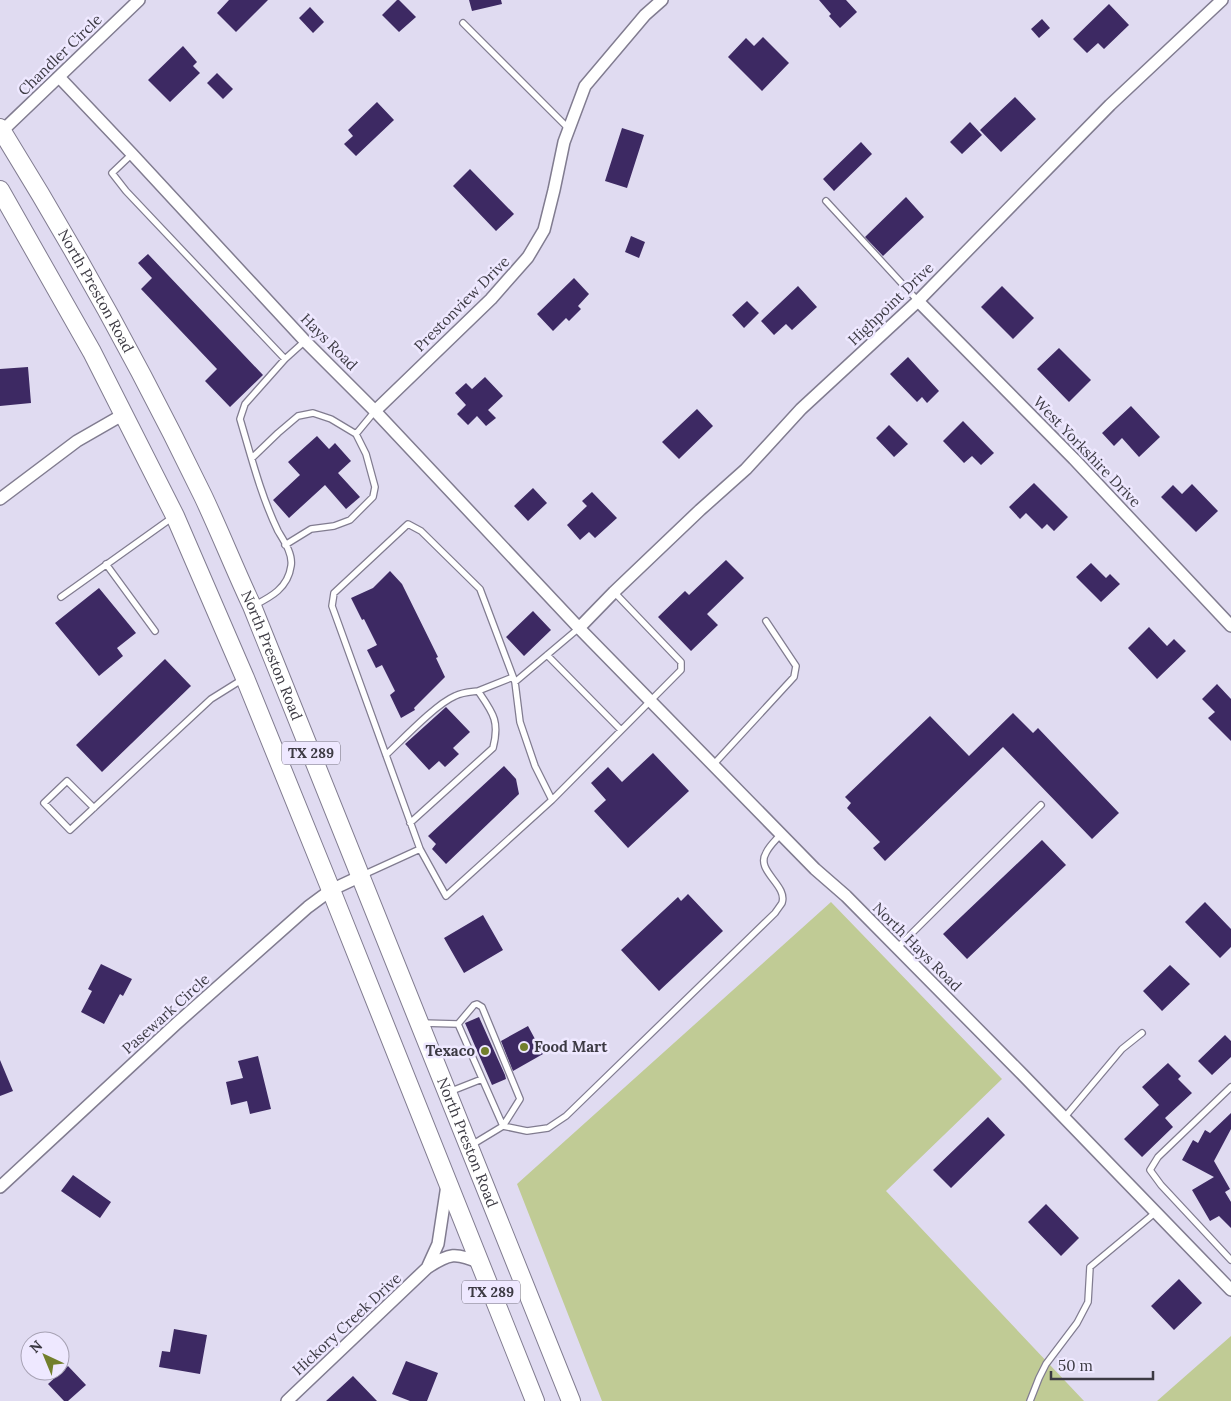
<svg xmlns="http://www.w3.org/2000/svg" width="1231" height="1401" font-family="Lora,serif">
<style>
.green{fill:#c0cb95}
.building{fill:#3d2963}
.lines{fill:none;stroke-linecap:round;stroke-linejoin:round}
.lane-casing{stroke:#817c90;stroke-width:8}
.street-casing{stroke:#817c90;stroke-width:14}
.primary-casing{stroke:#817c90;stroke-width:20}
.lane{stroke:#fff;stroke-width:5.5}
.street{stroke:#fff;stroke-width:11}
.primary{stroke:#fff;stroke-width:18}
.poi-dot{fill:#727f2c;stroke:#eee8ff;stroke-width:2}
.labels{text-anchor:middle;stroke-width:5;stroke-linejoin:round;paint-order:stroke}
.shield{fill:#eee8ff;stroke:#716e7b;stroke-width:1}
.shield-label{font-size:14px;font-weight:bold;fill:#3c3a43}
.street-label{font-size:15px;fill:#3c3a43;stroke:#eee8ff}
.poi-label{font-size:15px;font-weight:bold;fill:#3c3a43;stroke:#eee8ff;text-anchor:start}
</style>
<rect width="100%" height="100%" fill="#e0dbf1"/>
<path class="green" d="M831,902L1002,1079L886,1191L1084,1401H602L517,1184Z
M1231,1336V1401H1157Z"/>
<path class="building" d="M229,0H268L236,32L217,13Z
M397,0H399L416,17L399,32L382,15Z
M469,0H501L502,4L472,11Z
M819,0H846L857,12L840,28L829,16L831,14Z
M1109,4L1129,25L1104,49L1098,43L1087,53L1073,39Z
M310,7L324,22L313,33L299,18Z
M1042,19L1050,28L1039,38L1031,29Z
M763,37L789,63L762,91L728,57L746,38L754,46Z
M183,46L197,62L193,66L200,73L170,102L148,80Z
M217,73L233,89L223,99L207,83Z
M1015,97L1036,119L1001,152L980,130Z
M377,102L394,120L356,156L344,144L353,136L348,130Z
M970,122L982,135L962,154L950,142Z
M622,128L644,135L627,188L605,181Z
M861,142L872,154L834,191L823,179Z
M470,169L514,214L496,231L453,186Z
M906,197L924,217L883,256L865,237Z
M631,236L645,242L639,258L625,252Z
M148,254L263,375L230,407L205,381L217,369L141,289L152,278L138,263Z
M574,278L589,294L578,306L581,309L569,321L566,318L553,331L537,314Z
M798,286L817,307L792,330L786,324L774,335L761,321Z
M1002,286L1034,318L1013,339L981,307Z
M747,301L759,313L744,328L732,315Z
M1059,348L1091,380L1069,402L1037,369Z
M908,357L939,391L927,403L922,397L917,402L890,374Z
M28,367L31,403L0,406V369Z
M485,377L503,396L488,410L496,418L486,426L477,416L468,425L457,414L466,405L455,393L466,383L472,389Z
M1131,406L1160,437L1139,457L1122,438L1114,446L1102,433Z
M697,409L713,426L679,459L662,442Z
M963,421L994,453L981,465L972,456L964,463L943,441Z
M889,425L908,444L894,457L876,438Z
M317,436L329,449L335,443L351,461L338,473L360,497L346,509L325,485L289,518L273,500L300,475L288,462Z
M1034,483L1068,517L1054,531L1047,524L1042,529L1026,513L1020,519L1009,507Z
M1192,484L1218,511L1196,532L1161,497L1173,485L1182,494Z
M533,488L547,503L528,521L514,506Z
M592,492L617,518L595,538L589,532L580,540L567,525L587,506L582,501Z
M726,560L744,578L707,614L718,625L691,651L658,617L685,591L689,595Z
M1091,563L1106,578L1110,574L1120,584L1101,602L1076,577Z
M390,571L402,584L438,657L436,658L445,677L414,708L415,710L401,718L390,695L395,691L382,665L376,668L367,650L377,645L364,619L362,620L351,598L373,588Z
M99,588L136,633L117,648L123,656L99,676L55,623Z
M533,611L551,630L524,656L506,637Z
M1149,627L1167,646L1174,639L1186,651L1157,679L1128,648Z
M165,659L191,686L102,772L76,745Z
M1217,684L1231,699V741L1208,718L1215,712L1202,699Z
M446,707L470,732L453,748L459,754L445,767L439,761L429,770L405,744Z
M1013,713L1033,733L1038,728L1119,813L1092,839L1003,747L885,861L873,848L880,842L847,808L851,803L845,797L930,716L969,756Z
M653,753L689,791L628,848L594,811L606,800L591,783L608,767L622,782Z
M504,766L516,779L519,794L446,864L432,849L436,844L428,836Z
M1042,840L1066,865L967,959L943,934Z
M688,894L723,931L659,991L621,950L678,897L681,901Z
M1205,902L1231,929V947L1220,958L1185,922Z
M483,915L503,950L464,973L444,938Z
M101,964L132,979L123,996L120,994L104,1024L81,1012L92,991L88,989Z
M1170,965L1190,984L1162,1011L1143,991Z
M479,1017L505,1075L506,1079L492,1085L465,1023Z
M528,1026L543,1054L513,1071L501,1041Z
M1225,1035L1231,1041V1057L1212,1075L1198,1061Z
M258,1056L271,1109L250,1114L247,1101L231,1105L226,1082L243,1078L238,1061Z
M0,1060L13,1091L0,1096Z
M1168,1063L1181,1076L1178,1079L1192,1093L1165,1118L1173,1127L1142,1157L1124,1139L1159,1105L1142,1087Z
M1231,1113V1129L1214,1161L1230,1189L1225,1192L1231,1202V1228L1219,1216L1210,1221L1192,1190L1214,1177L1182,1160L1193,1140L1198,1143L1205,1130L1210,1133Z
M988,1117L1005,1135L951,1188L933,1170Z
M73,1175L111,1202L100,1218L61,1191Z
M1046,1204L1079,1238L1061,1256L1028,1222Z
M1179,1279L1202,1303L1174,1330L1151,1306Z
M174,1329L207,1335L200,1374L159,1367L162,1351L170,1352Z
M406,1361L438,1373L427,1401H410L392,1394Z
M68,1366L86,1385L68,1401H64L48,1384Z
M353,1376L377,1401H326Z"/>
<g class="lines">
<g class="lane-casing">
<path id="lane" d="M463,23L569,129
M132,154L112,173L126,191L285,359
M826,201L918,301
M356,434L375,411
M252,458L278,433L298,416L313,413L331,419L356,434L366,454L375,487L373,497L350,520L334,526L311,529L285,545
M106,564L155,631
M61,597L173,517
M253,606C271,597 288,588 291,566C293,554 284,541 278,531C261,496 251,456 240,419L245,404L285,359L305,341
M547,655L621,730
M386,755C403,739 436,704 455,696C463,692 470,692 478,691
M713,765L794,677L796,666L766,621
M552,800L681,670V662L614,592
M94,808L67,781L44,803L70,830L211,699L243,679
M410,823L493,748C500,721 493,713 478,691L513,677
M420,849L446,896L552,800L535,766L520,722L515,682
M363,875L420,849L332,606L334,593L408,524L421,531L480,589L515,682L579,628
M897,948L1041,805
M421,1023L458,1024L503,1126L470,1146
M458,1024L474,1005L477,1004L482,1007L520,1099L503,1126L527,1131L548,1128L566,1116L775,913C777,910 780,906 782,903C788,885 755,871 766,853C769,846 776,840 781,834
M1231,1087L1158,1157L1150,1170L1161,1185L1231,1260
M449,1092L482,1079
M1064,1118L1122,1049L1142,1033
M1030,1401L1039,1378L1046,1364L1077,1323L1088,1302L1090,1267L1156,1212"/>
</g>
<g class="street-casing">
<path id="street" d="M59,77L132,154L305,341L375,411L579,628L815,869L846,896L1022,1074L1231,1290
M0,133L139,0
M918,301L1074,459L1231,626
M375,411L491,299L528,257L544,230L554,190L564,142L585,86L645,15L662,0
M0,499L77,441L124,414
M579,628L614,592L700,510L746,469L801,409L918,301L1110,105L1222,0
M0,1187L176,1024L308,907L331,890L361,876
M428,1266L438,1244L447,1185
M287,1401L427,1268C449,1253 456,1252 480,1263"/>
</g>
<g class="primary-casing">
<g id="primary">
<path id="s1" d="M0,128C74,247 142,370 203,496C220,532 235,570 252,606L571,1401"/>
<path d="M0,190L92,352L175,516L245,678L331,890L535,1401"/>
</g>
</g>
<use href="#lane" class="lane"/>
<use href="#street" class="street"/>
<use href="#primary" class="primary"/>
</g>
<g class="poi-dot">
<circle cx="524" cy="1047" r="5"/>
<circle cx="485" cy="1051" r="5"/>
</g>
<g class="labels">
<g class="shield">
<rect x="282" y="741.5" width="58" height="23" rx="4"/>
<rect x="462" y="1280.5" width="58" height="23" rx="4"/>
</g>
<g class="shield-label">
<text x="311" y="758">TX 289</text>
<text x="491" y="1297">TX 289</text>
</g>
<g class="street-label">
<text transform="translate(60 55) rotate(-44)" y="5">Chandler Circle</text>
<text dy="5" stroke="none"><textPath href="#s1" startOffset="189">North Preston Road</textPath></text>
<text transform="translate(462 304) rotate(-45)" y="5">Prestonview Drive</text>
<text transform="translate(891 304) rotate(-44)" y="5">Highpoint Drive</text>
<text transform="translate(329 342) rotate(45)" y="5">Hays Road</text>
<text transform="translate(1087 452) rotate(46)" y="5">West Yorkshire Drive</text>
<text dy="5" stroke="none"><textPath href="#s1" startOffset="594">North Preston Road</textPath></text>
<text transform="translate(917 947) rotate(45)" y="5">North Hays Road</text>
<text transform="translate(166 1014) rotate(-42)" y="5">Pasewark Circle</text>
<text dy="5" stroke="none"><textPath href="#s1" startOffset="1119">North Preston Road</textPath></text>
<text transform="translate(347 1324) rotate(-43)" y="5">Hickory Creek Drive</text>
</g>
<g class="poi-label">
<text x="534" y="1052">Food Mart</text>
<text x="475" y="1056" text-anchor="end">Texaco</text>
</g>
</g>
<g transform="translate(45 1356) rotate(316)"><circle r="24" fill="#eee8ff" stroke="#a7a2b4"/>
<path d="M0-4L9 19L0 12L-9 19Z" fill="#727f2c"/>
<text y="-8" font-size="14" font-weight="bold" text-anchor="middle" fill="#3c3a43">N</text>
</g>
<path d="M1051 1371v8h102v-8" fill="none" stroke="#3c3a43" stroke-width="2.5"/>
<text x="1058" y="1371" font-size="15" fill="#3c3a43" stroke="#eee8ff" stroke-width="4" paint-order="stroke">50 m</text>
</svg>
